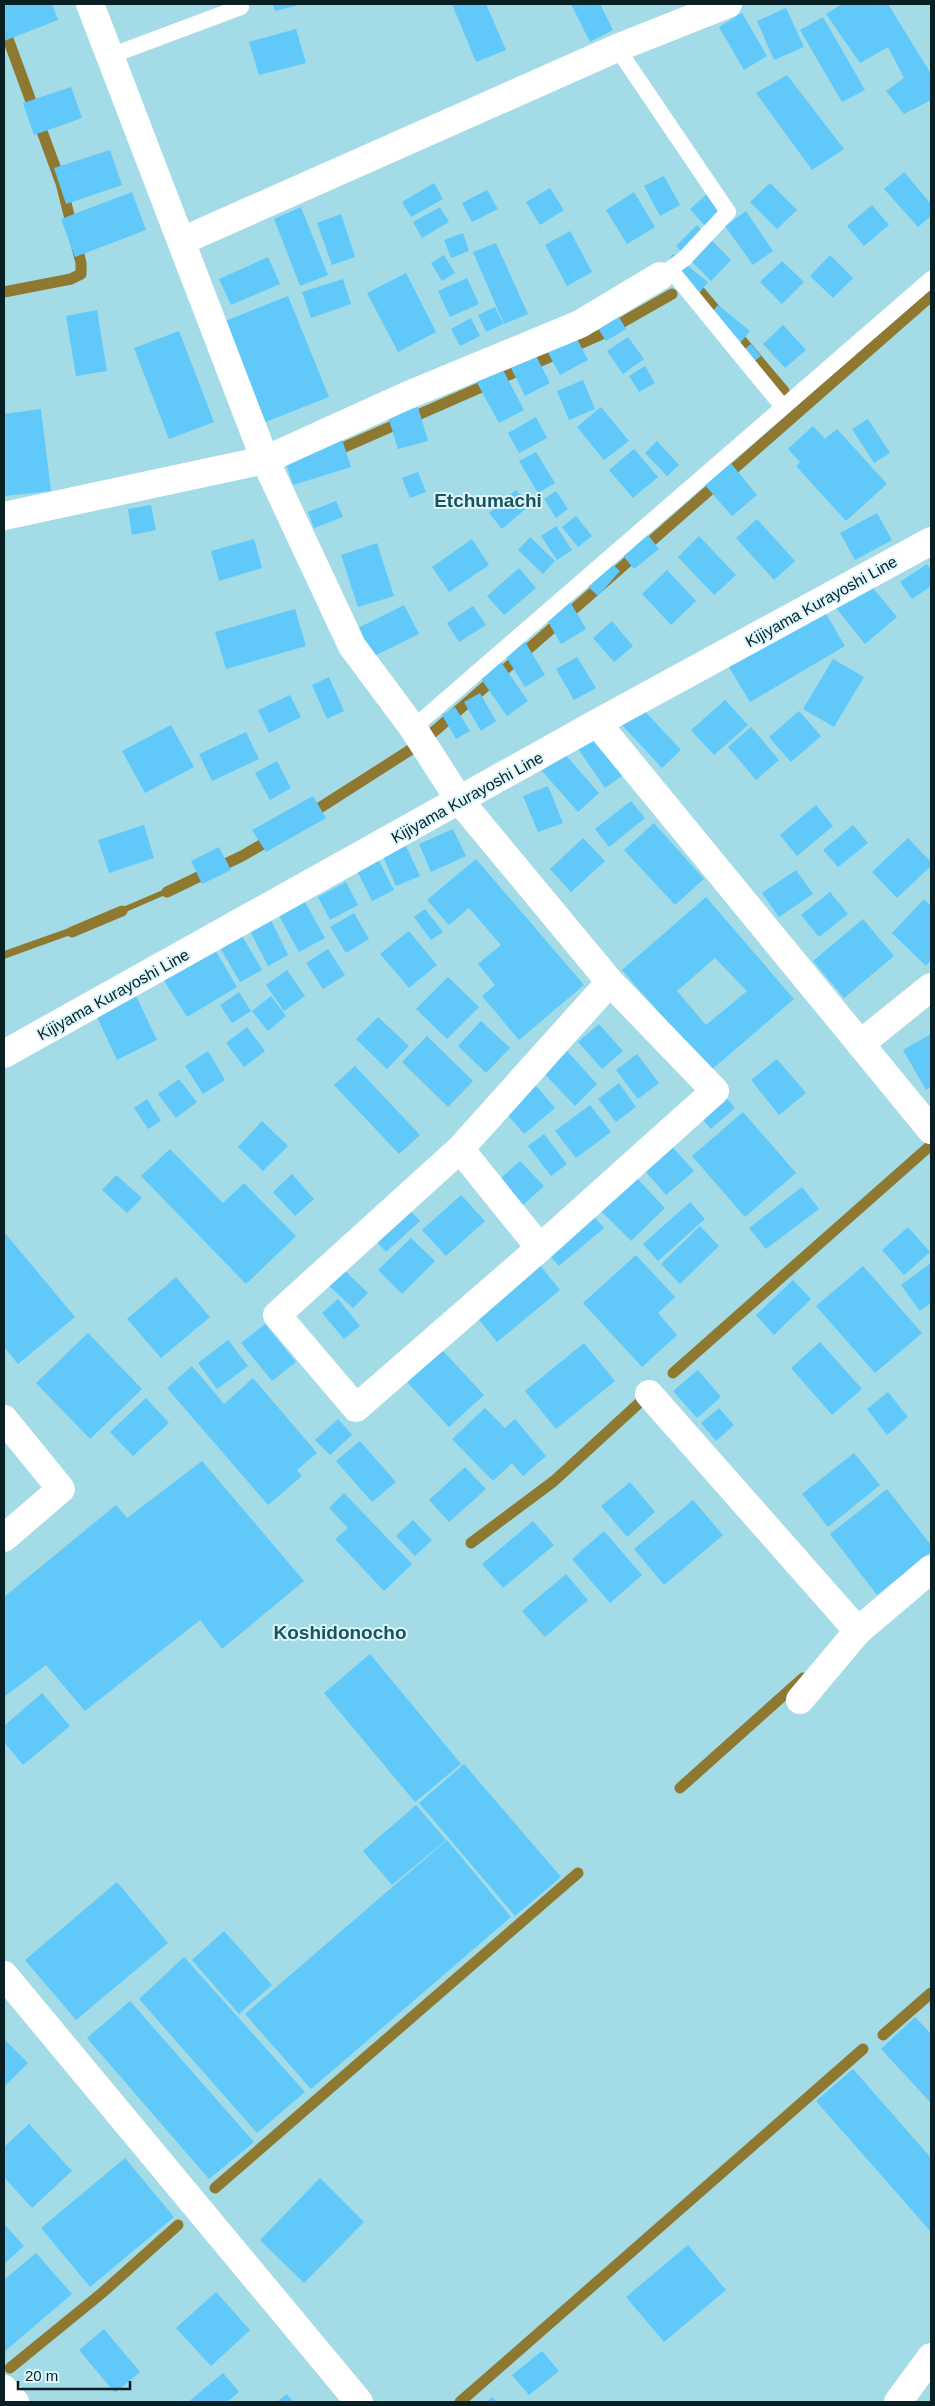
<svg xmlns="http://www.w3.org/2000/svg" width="935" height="2406" font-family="Arial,sans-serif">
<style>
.water{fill:#8f782f}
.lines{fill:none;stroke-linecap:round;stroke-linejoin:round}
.stream{stroke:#8f782f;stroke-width:11}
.building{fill:#60c9fa;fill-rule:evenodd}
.service{stroke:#fff;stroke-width:16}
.minor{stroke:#fff;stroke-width:28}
.secondary{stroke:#fff;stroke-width:28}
.trunk{stroke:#fff;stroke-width:28}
.labels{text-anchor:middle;stroke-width:4;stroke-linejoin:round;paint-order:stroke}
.street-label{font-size:16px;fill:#081f23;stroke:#dbf7fd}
.quarter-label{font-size:19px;font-weight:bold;fill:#1b535d;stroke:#dbf7fd}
</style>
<rect width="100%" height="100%" fill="#a3dbe7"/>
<path class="water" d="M179,883L181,888L110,919L109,913Z
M86,922L87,929L4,959V951Z"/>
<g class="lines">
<path class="stream" d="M4,28L61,183L81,263V274L71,279L4,292
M691,281L784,391
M331,453L600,335L672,294
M307,816L421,743L931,296
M167,892L242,856L275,837
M72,932L122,911
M673,1373L931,1145
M471,1543L554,1481L649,1394
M680,1788L803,1678
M883,2035L931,1993
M215,2188L578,1873
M10,2368L102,2293L178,2225
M460,2402L863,2049"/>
</g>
<path class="building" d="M4,4H52L58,20L4,41Z
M273,4H303L275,11Z
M452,4H486L506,50L476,62Z
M571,4H600L613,30L590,42Z
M842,4H888L931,74V100L904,114L886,91L904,78L888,47L860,63L826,14Z
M786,8L804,47L774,60L757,21Z
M742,13L767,56L744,70L719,27Z
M823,17L865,90L842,102L800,30Z
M296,29L306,63L259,75L249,42Z
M787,75L844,149L812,170L756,93Z
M71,87L82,118L34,135L23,103Z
M110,150L122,185L66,204L54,168Z
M904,172L931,204V216L918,227L884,189Z
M664,176L680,205L660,216L644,186Z
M434,183L443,199L411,217L402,202Z
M770,183L797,210L777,229L750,202Z
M550,188L564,210L540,225L526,202Z
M487,190L498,209L472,222L462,203Z
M132,192L146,230L75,257L61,219Z
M634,192L655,227L627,244L606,210Z
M707,194L723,210L705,226L690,209Z
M872,205L889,225L864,246L847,226Z
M301,207L328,275L300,286L274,219Z
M440,207L449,222L422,238L413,222Z
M746,211L773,251L753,265L725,226Z
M341,214L355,257L332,265L317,223Z
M697,225L731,260L711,281L676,246Z
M570,231L592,272L567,286L545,245Z
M463,233L469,251L451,258L444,240Z
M496,243L528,314L504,324L473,252Z
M673,254L708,282L693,301L658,273Z
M444,255L455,273L442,281L431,263Z
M830,255L853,278L833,298L810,276Z
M268,257L280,284L231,305L219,279Z
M782,261L804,282L782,304L760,282Z
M406,273L436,332L398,352L367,293Z
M467,278L479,304L450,317L438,291Z
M343,279L351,304L311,318L302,292Z
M288,296L329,397L263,423L223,322Z
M718,305L750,331L737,347L705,320Z
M495,307L503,324L486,332L478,315Z
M97,310L107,371L76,376L66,316Z
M615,310L626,329L606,341L594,322Z
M471,318L480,336L460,346L451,329Z
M783,325L806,350L785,368L763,344Z
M179,331L214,422L169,439L134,348Z
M574,333L588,360L560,375L545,347Z
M628,337L644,359L623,374L607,351Z
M530,344L550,383L525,396L505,356Z
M751,344L761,356L747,367L737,355Z
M501,366L524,410L499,423L475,379Z
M645,366L655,383L639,392L629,376Z
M583,380L595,409L569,420L557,391Z
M418,407L428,441L398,449L388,417Z
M601,407L629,441L604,460L577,427Z
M41,409L51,491L4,496V414Z
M536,417L547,438L519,453L508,433Z
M868,419L890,453L874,463L852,429Z
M813,426L825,439L837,429L887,484L846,521L796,466L800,462L788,449Z
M342,439L351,467L293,485L284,457Z
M657,441L679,465L667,476L645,453Z
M634,449L658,477L633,498L609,470Z
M536,452L555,483L538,493L519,461Z
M729,461L757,495L732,516L703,483Z
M418,472L426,492L410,498L402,478Z
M516,490L530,505L502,529L489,513Z
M556,491L568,509L556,518L544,499Z
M336,501L343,517L314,528L308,512Z
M151,505L156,530L132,535L128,509Z
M877,513L892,540L855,560L840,533Z
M576,516L592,536L578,547L562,527Z
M757,519L795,561L774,580L736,538Z
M556,526L572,550L557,560L541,536Z
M644,530L659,549L634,569L619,551Z
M699,536L736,575L714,595L678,557Z
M530,537L555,561L543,574L518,550Z
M254,539L262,568L219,581L211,551Z
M472,539L489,565L449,592L432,567Z
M377,543L394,596L358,607L341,555Z
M602,555L620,571L598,596L580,579Z
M927,564L931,570V586L912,599L900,582Z
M519,568L536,588L504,615L487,596Z
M667,570L696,601L671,625L642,594Z
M868,582L897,617L865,644L836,608Z
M569,600L586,629L561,644L544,615Z
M404,605L419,634L372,657L358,628Z
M473,606L486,625L459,642L447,623Z
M822,607L845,646L750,702L727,664Z
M295,609L306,646L226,669L215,632Z
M612,621L633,646L614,662L593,638Z
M524,640L545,675L525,687L503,652Z
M577,657L596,688L574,700L556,669Z
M833,659L864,677L834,727L803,709Z
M501,662L528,701L507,716L479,676Z
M329,677L344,711L327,719L312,685Z
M480,693L496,721L481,731L464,702Z
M290,695L301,717L269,733L258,710Z
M725,700L748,725L714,755L691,730Z
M455,707L470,731L456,739L442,715Z
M641,707L681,750L662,768L622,725Z
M799,711L821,736L791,762L769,737Z
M171,725L194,767L145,793L122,751Z
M751,727L779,760L756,780L728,747Z
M594,729L625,774L605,788L574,743Z
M246,732L259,759L212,781L199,754Z
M564,753L599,793L578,812L542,771Z
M277,761L291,788L270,800L255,773Z
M548,786L563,823L538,832L523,796Z
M313,796L326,818L266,852L252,830Z
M631,801L645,818L609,847L595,829Z
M816,805L833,826L797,856L780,835Z
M654,823L704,879L675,905L624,850Z
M144,825L154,858L109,873L98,840Z
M853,825L868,843L838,867L823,850Z
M453,829L466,856L431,872L419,844Z
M583,838L605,861L571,892L550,869Z
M908,838L931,862V866L897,898L872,872Z
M404,842L420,876L396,886L381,852Z
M219,847L231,870L202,884L191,861Z
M377,857L394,890L372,901L355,867Z
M476,859L584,985L519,1040L482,996L495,985L478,964L501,945L469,908L449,925L427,900Z
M796,870L813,894L779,917L762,893Z
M346,882L358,905L330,920L318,897Z
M830,892L848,914L819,937L801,915Z
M706,897L794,999L710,1071L622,970ZM715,958L747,991L706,1025L677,991Z
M924,899L931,906V960L926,966L892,933Z
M305,902L325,938L299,952L279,916Z
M425,909L443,932L431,940L414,917Z
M354,913L369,939L346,953L330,927Z
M269,916L288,955L268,966L248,927Z
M863,919L894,956L844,998L813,961Z
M409,931L437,965L409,988L380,954Z
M241,934L262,970L240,982L219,946Z
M214,948L237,987L187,1017L163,979Z
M328,949L345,975L323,989L306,963Z
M287,970L305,996L284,1011L266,985Z
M448,977L479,1007L447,1039L416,1009Z
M239,992L251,1011L232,1023L220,1005Z
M136,996L157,1040L117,1060L96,1015Z
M271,996L286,1016L268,1031L252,1011Z
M378,1017L409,1046L387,1069L356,1039Z
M481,1021L510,1048L486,1073L458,1046Z
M599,1024L623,1051L602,1069L578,1042Z
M247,1027L265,1051L244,1067L226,1043Z
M931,1034V1087L926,1090L903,1050Z
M427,1036L473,1081L448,1107L402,1062Z
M566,1050L597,1084L575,1106L542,1071Z
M208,1051L225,1080L203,1094L185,1066Z
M637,1054L659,1083L638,1099L616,1070Z
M777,1059L806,1093L779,1115L751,1080Z
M355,1066L420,1135L399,1154L334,1085Z
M179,1079L197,1102L176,1118L158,1094Z
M532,1081L555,1108L524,1134L501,1107Z
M712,1081L735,1108L711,1129L688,1102Z
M619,1083L636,1107L616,1122L598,1099Z
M147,1099L161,1121L148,1129L134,1108Z
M590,1105L611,1132L576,1158L555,1131Z
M743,1112L796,1173L745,1217L692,1156Z
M262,1121L288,1146L263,1171L238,1147Z
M659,1132L694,1171L666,1195L632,1156Z
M544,1134L567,1164L551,1176L528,1146Z
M170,1149L223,1203L244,1183L296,1236L246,1284L141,1176Z
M520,1161L544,1186L513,1214L490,1188Z
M632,1173L665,1208L631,1241L597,1207Z
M292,1174L314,1199L295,1216L273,1192Z
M116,1175L142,1198L127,1213L102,1190Z
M802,1187L819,1209L766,1249L749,1228Z
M461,1195L485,1221L446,1256L422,1230Z
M402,1201L420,1221L386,1252L368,1232Z
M690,1202L705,1219L658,1261L643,1244Z
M584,1205L604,1228L559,1266L539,1244Z
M700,1226L719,1246L680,1284L661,1264Z
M908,1227L930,1252L904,1275L882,1250Z
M4,1232L75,1317L18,1364L4,1347Z
M411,1238L435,1261L402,1294L378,1270Z
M526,1248L560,1290L497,1342L463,1300Z
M636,1255L675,1297L658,1313L677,1335L642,1367L583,1303Z
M931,1263V1303L920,1311L901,1285Z
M863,1266L922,1333L875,1373L816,1306Z
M342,1268L368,1293L353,1308L327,1284Z
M176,1277L210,1317L161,1358L127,1319Z
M793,1280L811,1299L774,1335L756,1315Z
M338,1299L360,1326L344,1339L322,1313Z
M265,1324L296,1362L272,1381L241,1343Z
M88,1333L142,1389L90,1439L36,1383Z
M430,1337L484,1395L449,1427L395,1369Z
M228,1340L248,1366L217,1389L198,1363Z
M820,1342L862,1389L832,1415L791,1368Z
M584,1343L615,1381L556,1429L525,1391Z
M192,1366L224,1404L253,1378L317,1453L297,1470L302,1476L268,1505L167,1388Z
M698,1370L721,1397L697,1418L673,1391Z
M888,1392L908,1417L887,1435L867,1409Z
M146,1398L169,1423L133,1456L110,1432Z
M485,1408L505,1428L515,1419L546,1456L523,1476L512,1463L493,1481L452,1439Z
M719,1408L734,1425L716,1441L701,1423Z
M338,1419L352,1435L330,1455L315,1440Z
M360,1441L396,1482L372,1502L336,1461Z
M854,1453L880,1485L828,1527L802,1494Z
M202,1461L304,1581L222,1649L200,1620L85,1711L46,1665L4,1697V1597L116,1505L127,1518Z
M465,1467L486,1489L449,1522L429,1500Z
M630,1482L655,1512L627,1537L601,1506Z
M887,1489L931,1545V1552L877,1595L830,1534Z
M344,1493L412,1564L384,1591L335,1539L348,1528L329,1508Z
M693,1500L723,1535L664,1585L634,1549Z
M413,1520L432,1540L415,1556L396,1536Z
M533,1521L554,1545L503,1588L482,1564Z
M604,1531L642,1575L610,1603L572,1559Z
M566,1574L588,1600L545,1637L522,1611Z
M370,1654L461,1764L415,1802L324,1693Z
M42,1693L70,1726L23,1765L4,1742V1726Z
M464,1764L561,1877L515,1916L419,1803Z
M416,1805L446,1840L392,1885L363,1851Z
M447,1840L511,1917L311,2089L245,2014Z
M117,1882L168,1943L76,2020L25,1960Z
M224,1931L272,1985L239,2014L192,1960Z
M184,1957L305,2092L257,2133L139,1999Z
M130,2001L254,2142L209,2179L87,2038Z
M915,2017L931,2034V2103L881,2049Z
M4,2039L28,2063L4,2087Z
M853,2069L931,2158V2232L816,2101Z
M29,2124L72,2171L32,2208L4,2177V2147Z
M125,2158L174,2217L90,2287L41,2228Z
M320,2178L364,2222L304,2283L260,2240Z
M4,2224L24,2246L4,2264Z
M688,2245L726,2290L664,2342L626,2297Z
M36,2253L72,2294L4,2352V2280Z
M216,2292L250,2330L211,2366L176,2328Z
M104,2329L140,2372L115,2393L79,2350Z
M542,2351L559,2371L529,2395L512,2375Z
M223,2373L239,2392L227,2402H188Z
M287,2394L293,2402H277Z
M492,2397L497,2402H487Z"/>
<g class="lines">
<path class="service" d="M617,48L728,212L684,259L660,276
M110,56L241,7
M670,269L783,407
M413,728L931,279"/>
<path class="minor" d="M90,4L265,460L352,646L413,728L460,801L610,982L715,1091L540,1248L356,1408L277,1315L460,1149L610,982
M182,241L617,48L728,4
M4,516L265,460L406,396L580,324L660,276
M597,723L931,1130
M860,1044L931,987
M460,1149L540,1248
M649,1394L858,1631
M4,1419L61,1489L4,1538
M800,1700L858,1631L931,1569
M4,1975L359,2402
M4,2389L15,2402"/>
<path class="secondary" d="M4,1054L597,723L931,541"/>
<path class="trunk" d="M898,2402L931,2357"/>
</g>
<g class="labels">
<g class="street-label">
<text transform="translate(821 601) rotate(-29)" y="6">Kijiyama Kurayoshi Line</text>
<text transform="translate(467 797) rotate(-29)" y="6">Kijiyama Kurayoshi Line</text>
<text transform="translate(113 994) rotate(-29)" y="6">Kijiyama Kurayoshi Line</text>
</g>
<g class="quarter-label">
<text x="488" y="507">Etchumachi</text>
<text x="340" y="1639">Koshidonocho</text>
</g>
</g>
<rect width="935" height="2406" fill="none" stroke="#081f23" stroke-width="10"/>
<path d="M18 2381v8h112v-8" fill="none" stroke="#081f23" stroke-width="2.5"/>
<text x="25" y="2381" font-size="15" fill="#081f23" stroke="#dbf7fd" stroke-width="4" paint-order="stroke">20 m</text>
</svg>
